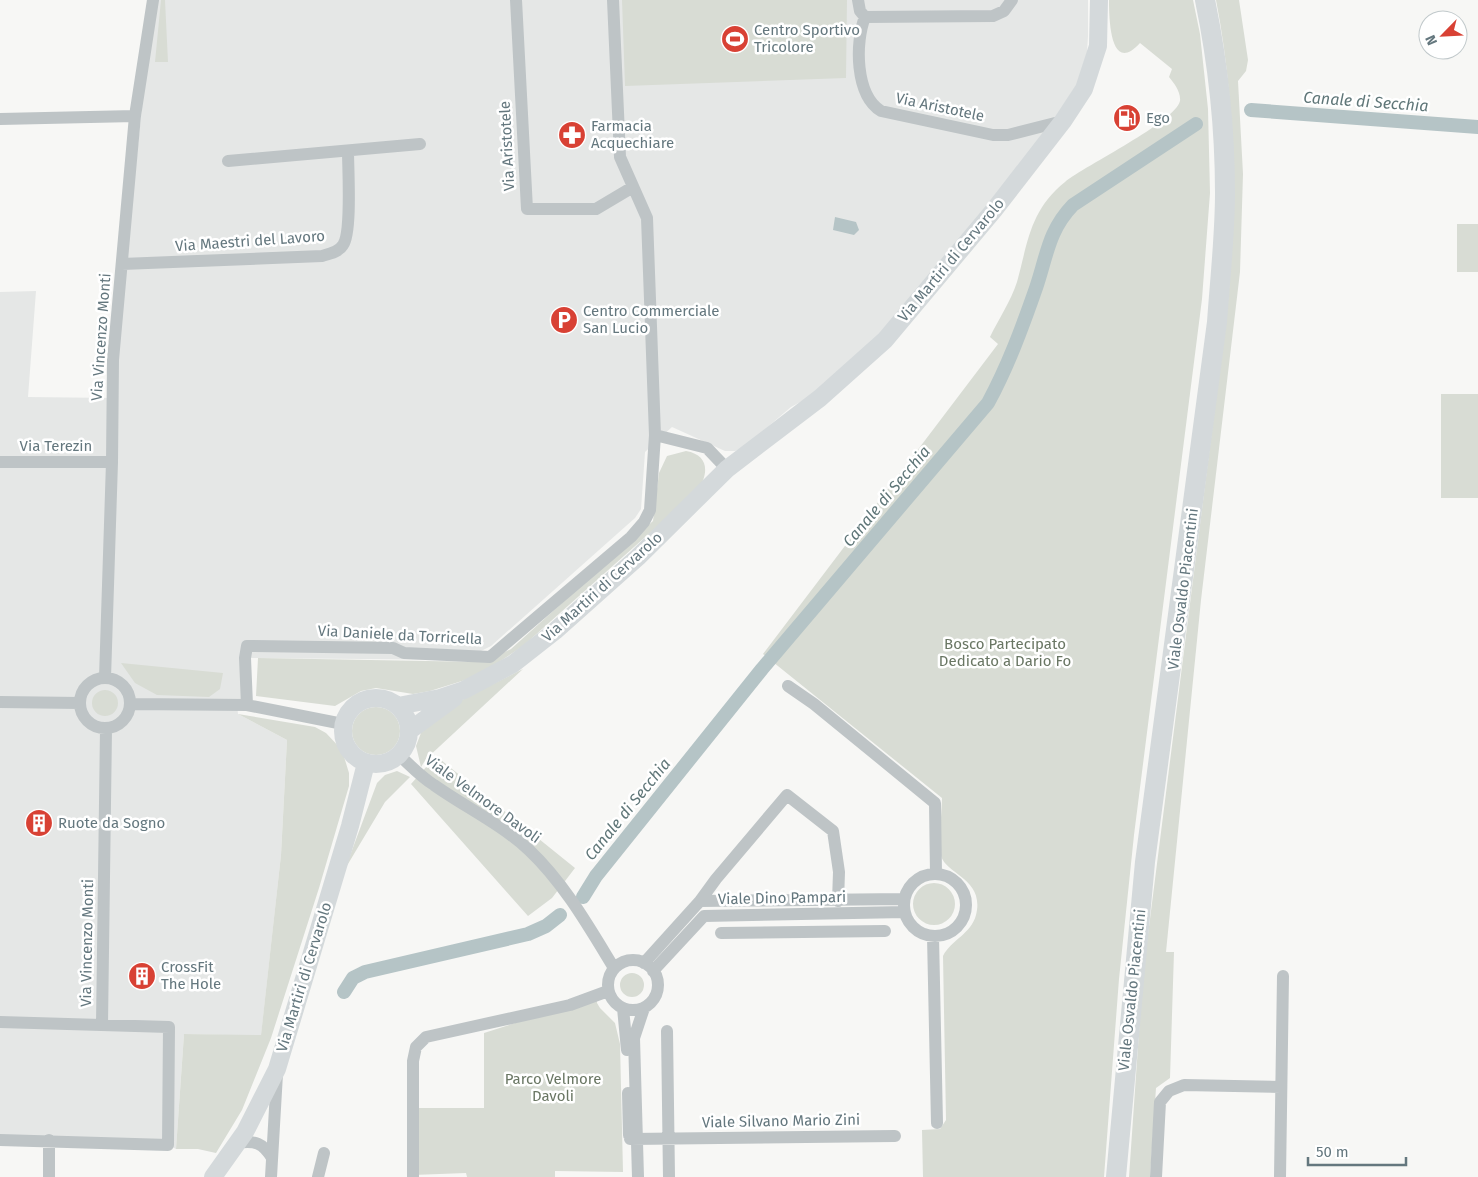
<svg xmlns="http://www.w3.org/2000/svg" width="1478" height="1177" font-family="'Fira Sans',sans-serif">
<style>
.built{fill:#e5e7e6}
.green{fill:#d8dcd4}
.water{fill:#b5c4c6}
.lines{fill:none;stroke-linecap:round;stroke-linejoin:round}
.canal{stroke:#b5c4c6;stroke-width:14}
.street{stroke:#bec4c6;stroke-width:12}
.secondary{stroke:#d4d9db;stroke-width:18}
.primary{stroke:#d4d9db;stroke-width:20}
.labels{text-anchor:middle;stroke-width:5;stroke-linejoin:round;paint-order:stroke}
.poi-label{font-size:15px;fill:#64777e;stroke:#fff;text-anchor:start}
.street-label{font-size:15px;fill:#64777e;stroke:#fff}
.park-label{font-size:15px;fill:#697663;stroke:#fff}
.water-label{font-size:16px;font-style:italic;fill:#5f7678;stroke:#fff}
</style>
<rect width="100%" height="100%" fill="#f7f7f5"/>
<path class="built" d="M153,0H1088V36L1087,52L1077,84L1057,115L998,193L880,335L813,395L791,407L744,447L735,451H725L672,427L645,452L641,509L635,518L491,646L477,653L474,660L246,658L247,705L237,704L238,714L287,740L281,855L261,1036L184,1034L176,1149L168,1145L0,1140V292L36,291L28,397L112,398Z"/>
<path class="green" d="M161,0H165L168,62H155Z
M622,0H847L846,78L625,86Z
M1109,0H1193L1200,34L1208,109L1210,193L1202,299L1134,835L1119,979L1104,1177H923L922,1130L940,1129L946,1120L943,956C951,940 971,934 976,915C985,879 947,875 941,856C938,846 942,810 942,798L763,654L998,344L990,337C998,320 1011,301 1017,282C1028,242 1030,210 1065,182C1086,165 1175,122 1180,101C1181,92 1174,83 1169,77L1172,69L1140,43C1110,76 1109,18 1109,0Z
M1216,0H1239L1248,60L1246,71L1238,81L1243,174L1240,272L1201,600L1166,952H1174L1170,1078L1156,1088L1150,1177H1129L1143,974L1227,312C1237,208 1236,103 1216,0Z
M1457,224H1478V272H1457Z
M1441,394H1478V498H1441Z
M686,451C709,455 709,473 698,490L523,646L478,676L430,691L413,694L376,688L361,691L335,706L256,696L258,658L483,662L511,649L653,521L659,473L667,456Z
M121,663L223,673L220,689L209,697L157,695L135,683Z
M523,669L426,759L421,767L416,746L424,725L438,712Z
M92 703a13 13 0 1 1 26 0a13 13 0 1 1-26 0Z
M352 731a24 24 0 1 1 48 0a24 24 0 1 1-48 0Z
M238,714L315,727L326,733L342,750L349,773V786L319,888L271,1038L242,1110L216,1153L198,1149H176L184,1034L261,1035L281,855L287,740Z
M436,756L575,868L552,898L528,916L411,784Z
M397,771L410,777L385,802L345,869L377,783L385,775Z
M913 904a21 21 0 1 1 42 0a21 21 0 1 1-42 0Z
M620 985a12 12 0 1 1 24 0a12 12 0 1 1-24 0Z
M597,997V1003L600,1008L615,1023L620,1044L623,1172L555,1171V1177H467L466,1173L413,1175L412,1108H484V1033Z"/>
<path class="water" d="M835,217L856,222L859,230L854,235L833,230Z"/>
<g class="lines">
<path class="canal" d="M1251,110L1478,127
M583,897L596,876L762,669L988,403C1008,366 1022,328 1036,288C1047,256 1048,231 1073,205L1196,124
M344,992L353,978L365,972L528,934L546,926L560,915"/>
<path class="street" d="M516,0L527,209H596L633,187
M613,0L620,157L647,218L655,435
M858,0L860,11L865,17L993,16L1004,11L1012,0
M865,17C855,42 855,95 881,111L993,135H1008L1063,121
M0,119L135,116
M228,161L420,144
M122,264L322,256C329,254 339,252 343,245C352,233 348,169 348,151
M0,462H112
M80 703a25 25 0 1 1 50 0a25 25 0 1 1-50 0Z
M105,678L112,462L113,360L135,116L153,0
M788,686L814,704L935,803L936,874
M0,702L80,703
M131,704L247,705L343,724
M247,705L245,658L247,646L393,648L404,653L490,657L631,537L644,522L650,510L655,435L707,448L727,469
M399,755C410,765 421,777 434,785C465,807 501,824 529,850C564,883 589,927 614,968
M904 905a31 31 0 1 1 62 0a31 31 0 1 1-62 0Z
M700,901L716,879L787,795L833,831L839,872L838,901
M721,933L885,931
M933,936L937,1123
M608 985a25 25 0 1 1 50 0a25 25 0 1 1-50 0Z
M644,963L700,901L904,899
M653,971L704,916L905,912
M623,1008L627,1050
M0,1022L169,1027L168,1145L0,1140
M102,1025L106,729
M667,1031L669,1177
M628,1093L629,1135
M630,1139L895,1136
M49,1140V1177
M237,1143C255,1140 263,1143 272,1158
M271,1177L277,1074
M318,1177L324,1153
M413,1177V1061L416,1047L426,1037L570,1005L608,991
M638,1177L634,1038L644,1008
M1156,1177L1160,1102L1169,1091L1184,1085L1281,1087
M1280,1177L1283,976"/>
<path class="secondary" d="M343 731a33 33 0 1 1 66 0a33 33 0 1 1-66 0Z
M398,706L440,698L464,690L513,664L555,631L638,557L727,469L820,398L885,340L994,210L1063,121L1084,89L1098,46L1099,0
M409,731L454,698
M213,1177L245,1132L277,1069L350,826L366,763"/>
<path class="primary" d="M1116,1177L1145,862L1217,322C1220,279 1225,236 1225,193C1225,128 1218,63 1205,0"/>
</g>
<defs>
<g id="stadium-disc" transform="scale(1.4375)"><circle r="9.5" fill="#d84134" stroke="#fff"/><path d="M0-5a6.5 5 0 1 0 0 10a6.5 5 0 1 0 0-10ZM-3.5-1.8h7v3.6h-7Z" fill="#fff"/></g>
<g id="fuel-disc" transform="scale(1.4375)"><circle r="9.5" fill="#d84134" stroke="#fff"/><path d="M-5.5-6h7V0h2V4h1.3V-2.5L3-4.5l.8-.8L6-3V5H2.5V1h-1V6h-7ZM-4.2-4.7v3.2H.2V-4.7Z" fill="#fff"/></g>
<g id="pharmacy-disc" transform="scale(1.4375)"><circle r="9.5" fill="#d84134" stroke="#fff"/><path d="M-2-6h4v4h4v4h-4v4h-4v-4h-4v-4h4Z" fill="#fff"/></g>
<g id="parking-disc" transform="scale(1.4375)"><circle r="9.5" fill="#d84134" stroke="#fff"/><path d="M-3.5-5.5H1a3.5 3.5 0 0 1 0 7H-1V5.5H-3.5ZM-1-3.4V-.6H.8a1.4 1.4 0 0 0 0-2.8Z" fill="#fff"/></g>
<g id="building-disc" transform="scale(1.4375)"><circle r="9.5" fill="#d84134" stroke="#fff"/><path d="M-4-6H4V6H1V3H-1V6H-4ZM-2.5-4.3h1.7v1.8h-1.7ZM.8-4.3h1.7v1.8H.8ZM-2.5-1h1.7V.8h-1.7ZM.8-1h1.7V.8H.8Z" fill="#fff"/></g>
</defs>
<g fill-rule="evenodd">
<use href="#stadium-disc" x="735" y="39"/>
<use href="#fuel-disc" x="1127" y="118"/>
<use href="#pharmacy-disc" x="572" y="135"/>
<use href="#parking-disc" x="564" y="320"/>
<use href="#building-disc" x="39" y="823"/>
<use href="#building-disc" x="142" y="976"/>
</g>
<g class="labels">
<g class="poi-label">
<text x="754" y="35">Centro Sportivo<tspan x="754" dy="17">Tricolore</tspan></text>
<text x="1146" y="123">Ego</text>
<text x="591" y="131">Farmacia<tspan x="591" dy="17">Acquechiare</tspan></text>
<text x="583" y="316">Centro Commerciale<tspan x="583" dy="17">San Lucio</tspan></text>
<text x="58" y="828">Ruote da Sogno</text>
<text x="161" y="972">CrossFit<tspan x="161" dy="17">The Hole</tspan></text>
</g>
<g class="street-label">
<text transform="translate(940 107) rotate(12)" y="5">Via Aristotele</text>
<text transform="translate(507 146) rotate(-93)" y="5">Via Aristotele</text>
<text transform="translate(250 241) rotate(-4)" y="5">Via Maestri del Lavoro</text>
<text transform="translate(951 260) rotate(-50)" y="5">Via Martiri di Cervarolo</text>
<text transform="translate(101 337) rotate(-86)" y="5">Via Vincenzo Monti</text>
<text x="56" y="451">Via Terezin</text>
<text transform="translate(602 587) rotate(-42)" y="5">Via Martiri di Cervarolo</text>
<text transform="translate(1183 589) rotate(-83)" y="5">Viale Osvaldo Piacentini</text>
<text transform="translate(400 635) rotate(3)" y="5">Via Daniele da Torricella</text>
<text transform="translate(483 799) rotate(36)" y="5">Viale Velmore Davoli</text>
<text transform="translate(782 898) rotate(-1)" y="5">Viale Dino Pampari</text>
<text transform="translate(87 943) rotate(-89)" y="5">Via Vincenzo Monti</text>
<text transform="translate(304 977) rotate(-73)" y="5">Via Martiri di Cervarolo</text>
<text transform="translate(1132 990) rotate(-84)" y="5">Viale Osvaldo Piacentini</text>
<text transform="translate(781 1121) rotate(-1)" y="5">Viale Silvano Mario Zini</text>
</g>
<g class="park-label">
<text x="1005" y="649">Bosco Partecipato<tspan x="1005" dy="17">Dedicato a Dario Fo</tspan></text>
<text x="553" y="1084">Parco Velmore<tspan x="553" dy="17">Davoli</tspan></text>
</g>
<g class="water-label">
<text transform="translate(1366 101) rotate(4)" y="6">Canale di Secchia</text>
<text transform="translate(886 496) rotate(-50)" y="6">Canale di Secchia</text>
<text transform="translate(627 809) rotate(-51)" y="6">Canale di Secchia</text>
</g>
</g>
<g transform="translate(1443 35) rotate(246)"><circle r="24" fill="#ffffff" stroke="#c1c9cb"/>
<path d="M0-4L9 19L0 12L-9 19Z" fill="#d84134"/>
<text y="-8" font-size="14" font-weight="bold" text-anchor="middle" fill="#64777e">N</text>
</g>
<path d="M1308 1157v8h98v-8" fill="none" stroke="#64777e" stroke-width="2.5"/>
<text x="1316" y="1157" font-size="15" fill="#64777e" stroke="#ffffff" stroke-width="4" paint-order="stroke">50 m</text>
</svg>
